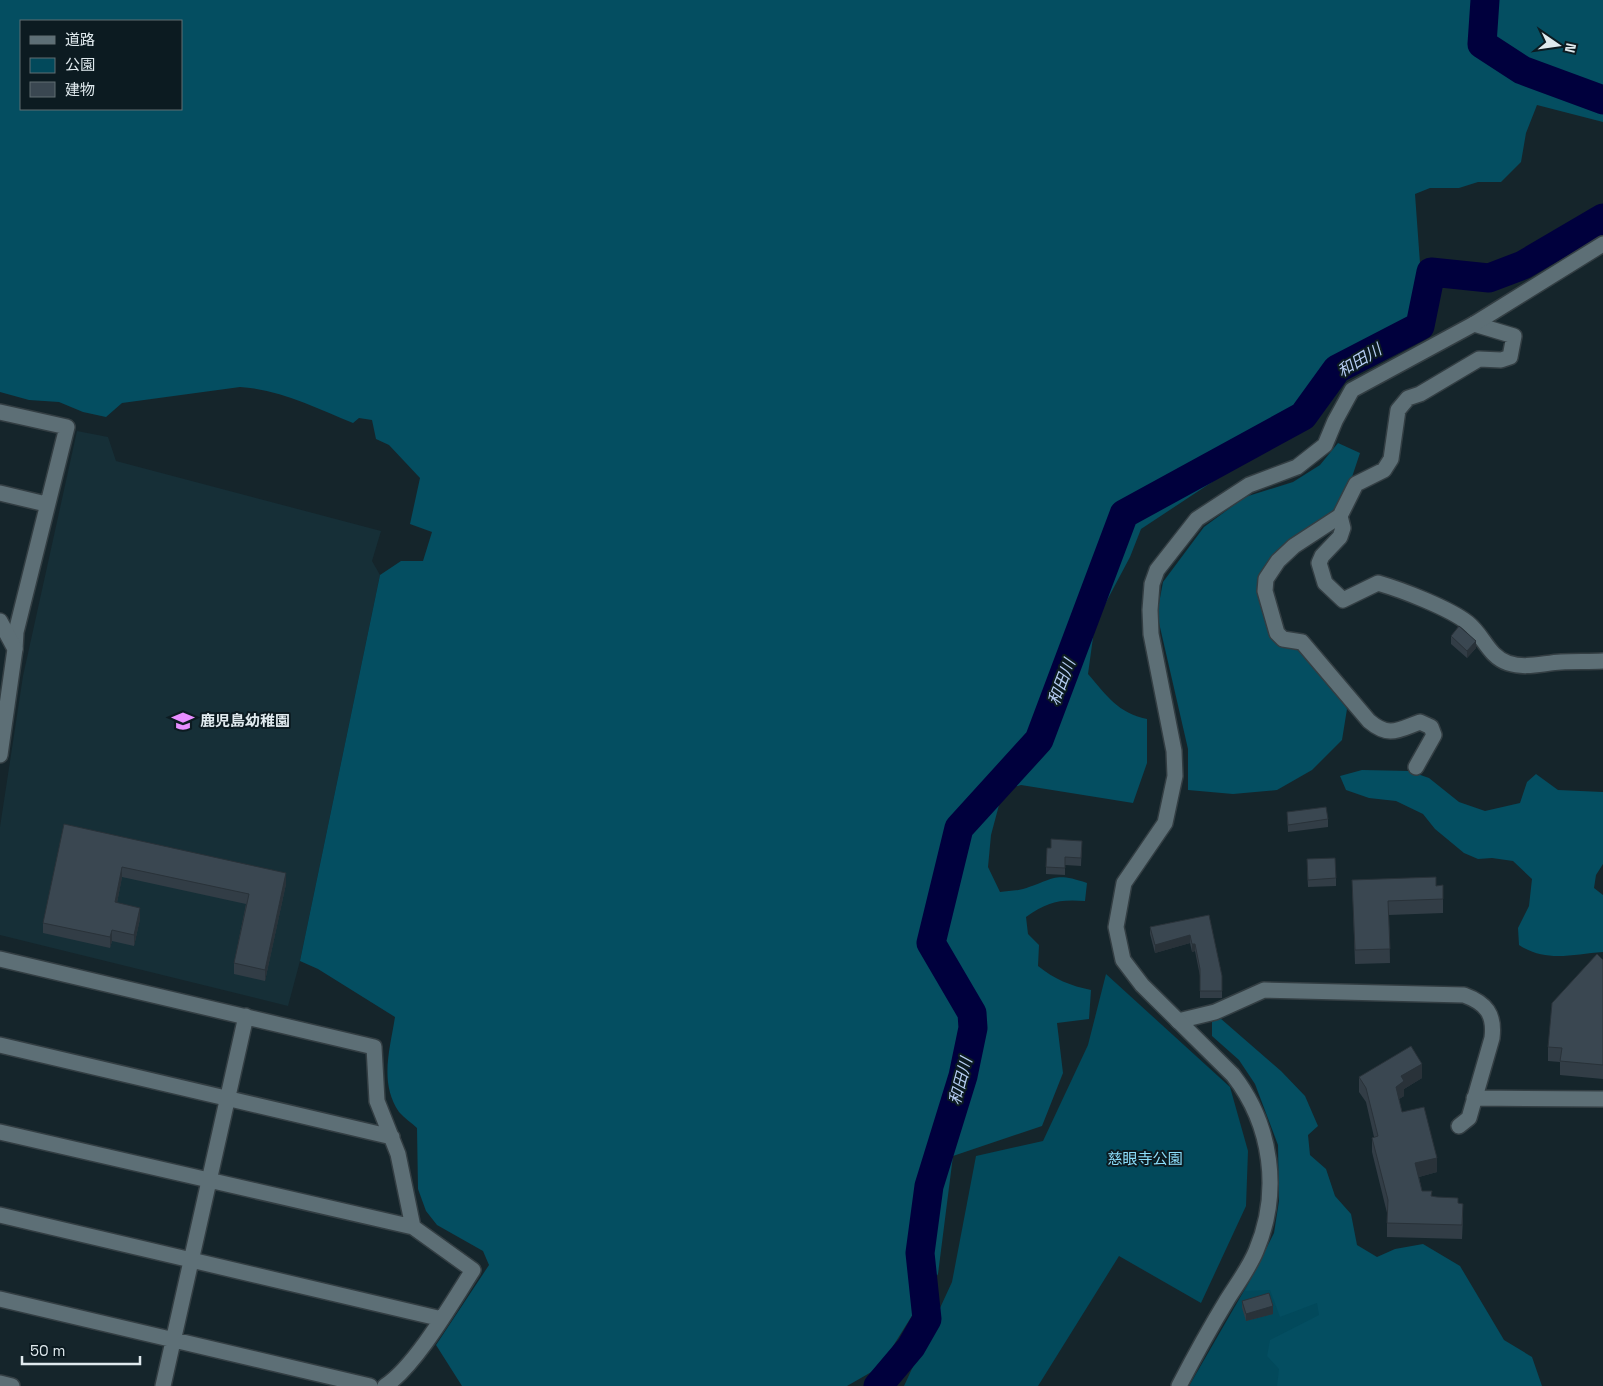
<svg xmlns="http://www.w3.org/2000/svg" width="1603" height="1386" font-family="'Space Grotesk','Noto Sans JP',sans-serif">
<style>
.built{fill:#162f37}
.green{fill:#02495b}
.forest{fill:#044e61;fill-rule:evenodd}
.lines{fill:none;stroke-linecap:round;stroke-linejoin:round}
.river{stroke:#00003d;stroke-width:29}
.street-casing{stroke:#333e43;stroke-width:18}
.secondary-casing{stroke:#333e43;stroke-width:18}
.street{stroke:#5d6f76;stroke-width:15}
.secondary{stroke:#5d6f76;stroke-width:15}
.wall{fill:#323d46}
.shaded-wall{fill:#293239}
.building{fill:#3a4751;stroke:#293239}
.labels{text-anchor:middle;stroke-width:4;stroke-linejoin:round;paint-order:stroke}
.poi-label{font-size:15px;font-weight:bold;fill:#e0eaee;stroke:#0c1b21;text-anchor:start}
.park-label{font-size:15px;fill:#8cdefb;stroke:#0c1b21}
.water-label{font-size:16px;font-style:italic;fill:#b6cdf3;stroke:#0c1b21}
</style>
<rect width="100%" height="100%" fill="#15252b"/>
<path class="built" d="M77,431L108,437L116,461L381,531L372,561L380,575L300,961L288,1006L0,935V827L23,676Z"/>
<path class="green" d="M1106,974L1230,1087L1248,1151L1246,1206L1201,1303L1119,1256L1038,1386H904L952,1282L976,1156L1043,1141L1088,1045Z
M1268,1249L1465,1386H1189Z"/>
<path class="forest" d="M0,0H1603V122L1537,105L1526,133L1521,162L1501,182H1478L1459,188H1430L1415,194L1421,277L1415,328L1372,363L1339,383L1297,433L1250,457L1141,529L1130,557L1095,623L1088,674C1107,696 1118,713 1147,719V763L1133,803L1021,785L1003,790L991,835L988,867L1000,892C1007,891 1016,891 1023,889C1053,880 1053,871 1087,883L1085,901C1059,899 1047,902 1026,917L1028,934L1039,945L1038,966C1054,979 1071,986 1091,990L1089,1019L1057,1023L1063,1073L1042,1126L953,1156L938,1274L880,1367L847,1386H462L436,1345L489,1265L483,1251L437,1225L426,1211L418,1189L417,1128C412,1123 404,1118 399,1112C379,1083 390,1049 395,1017L318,969L300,961L380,575L401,561H423L432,532L410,524L420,478L389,445L376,439L372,420L359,418L353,423C316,408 280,389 240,387L122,403L106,417L83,412L59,402L29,400L0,392ZM21,21H181V109H21Z
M1338,443L1360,453L1350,483L1334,513L1263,577L1274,635L1294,644L1332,683L1347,709L1342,740L1312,770L1277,790L1233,794L1188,790V749L1157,614L1163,582L1204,527L1245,497L1293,482L1320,465Z
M1362,770L1409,771L1429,778L1459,802L1485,811L1520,803L1527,782L1536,774L1558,790L1603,792V864L1596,875L1594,888L1603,895V952C1573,954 1546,963 1519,945L1518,928L1529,906L1532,879L1513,861L1492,858L1478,859L1464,853L1435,829L1423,814L1396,801L1369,798L1346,790L1340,776Z
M1220,1018L1281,1071L1305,1096L1318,1126L1308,1135L1310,1155L1326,1169L1335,1196L1351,1214L1357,1245L1377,1257L1395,1249L1423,1244L1460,1266L1504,1340L1532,1357L1542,1386H1277L1279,1369L1267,1356L1270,1340L1319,1315L1317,1303L1280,1317L1270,1290L1245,1291L1274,1233L1279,1201L1278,1145L1255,1084L1239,1060L1212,1036V1022Z"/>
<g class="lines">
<path class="river" d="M1485,0L1482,44L1522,70L1603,100
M878,1386L911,1347L927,1319L920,1253L929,1186L963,1076L973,1028L972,1013L931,943L959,828L1039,740L1124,514L1303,416L1337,369L1420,326L1431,272L1489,278L1523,265L1603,218"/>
<g class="street-casing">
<path id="street" d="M1474,324L1514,336L1510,357L1501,360L1479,359L1420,394L1408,398L1398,410L1391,459L1384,470L1356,484L1340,516L1343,528L1340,537L1322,556L1319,563L1325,583L1343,600L1378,583C1402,590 1449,608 1468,623C1484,636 1488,656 1508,663C1526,669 1543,663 1561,662C1575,661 1589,662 1603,661
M0,412L67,427L16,632L15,649
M0,493L46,504
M1340,516L1294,546L1278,561L1266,579L1265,591L1277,633L1283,639L1302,642L1369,721C1389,738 1398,730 1420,722L1431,727L1434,735L1416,767
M0,959L374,1047L377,1101L398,1154L413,1227L473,1270C453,1301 415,1367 385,1386
M1178,1021L1215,1012L1264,990L1464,995C1486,1003 1495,1014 1492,1038L1469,1118L1459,1126
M0,1045L392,1137
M1474,1098L1603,1099
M0,1132L413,1227
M0,1215L442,1319
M0,1299L370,1386
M0,1383L12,1386
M163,1386L246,1016"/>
</g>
<g class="secondary-casing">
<path id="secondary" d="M0,621L15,649L0,755
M1179,1386C1194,1357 1210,1328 1227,1300C1237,1284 1249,1268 1256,1251C1281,1192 1272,1125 1233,1075L1142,985L1123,960L1116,927L1124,883L1165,823L1175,776L1174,751L1151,634L1150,610L1152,584L1157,570L1197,519L1249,485L1297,467L1325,445L1335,421L1352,390L1474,324L1603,244"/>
</g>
<use href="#street" class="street"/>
<use href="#secondary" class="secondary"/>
</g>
<path class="wall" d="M1451,636L1476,648L1467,658L1451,644Z
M1287,812L1328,819V827L1288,832Z
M64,824L286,884L265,981L234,974V963L246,904L122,877L117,903L140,919L134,946L112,941L110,948L43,933V923Z
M1082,841L1081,866L1065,865V875L1046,874V867L1051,848Z
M1307,867L1336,878V886L1308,887Z
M1352,880L1436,886L1443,885V913L1389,915L1390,963L1355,964Z
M1209,915L1222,976V998H1200V976L1195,951L1192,952L1190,943L1155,953L1150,934V927Z
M1603,960V1079L1560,1075V1062L1548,1061V1047Z
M1359,1077L1422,1078L1404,1089V1096L1399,1099L1402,1112L1437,1172L1419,1177L1422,1191L1432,1196L1458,1204L1463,1218L1462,1239L1387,1237V1213L1372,1152V1138L1374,1137L1366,1102L1359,1092Z
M1242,1301L1273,1314L1246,1321L1242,1308Z"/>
<path class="shaded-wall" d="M1476,641V648L1467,658V651Z
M122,867V877L115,913V902Z
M286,873V884L265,981V970Z
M140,908V919L134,946V935Z
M112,930V941L110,948V937Z
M1190,935V943L1155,953V945Z
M1192,944H1195V951L1192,952Z
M1422,1064V1078L1404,1089V1096L1396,1101V1087L1401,1076Z
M1437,1158V1172L1415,1178V1163Z
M1273,1306V1314L1246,1321V1314Z"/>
<path class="building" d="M1459,626L1476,641L1467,651L1451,636Z
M1326,807L1328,819L1288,825L1287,812Z
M64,824L286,873L265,970L234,963L249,894L122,867L115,902L140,908L134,935L112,930L110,937L43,923Z
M1051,839L1082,841L1081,858L1065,857V868L1046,867L1047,848H1051Z
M1335,858L1336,878L1308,880L1307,859Z
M1436,877V886L1443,885V899L1388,901L1390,949L1355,950L1352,880Z
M1209,915L1222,976V991H1200V969L1195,944H1192L1190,935L1155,945L1150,927Z
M1597,954L1603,960V1065L1560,1061L1562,1048L1548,1047L1552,1003Z
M1411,1046L1422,1064L1401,1076L1404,1081L1396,1087L1402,1112L1424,1107L1437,1158L1415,1163L1422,1191H1432L1431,1196L1437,1197L1458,1198V1203L1463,1204L1462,1225L1387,1223L1388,1200L1372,1138L1378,1136L1366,1088L1359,1077Z
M1269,1293L1273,1306L1246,1314L1242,1301Z"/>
<defs>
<g id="school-bare" transform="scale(1.725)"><path d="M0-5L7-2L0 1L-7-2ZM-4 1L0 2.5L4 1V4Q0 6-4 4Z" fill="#e88eff" stroke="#0c1b21" stroke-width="2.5" paint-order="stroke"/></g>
</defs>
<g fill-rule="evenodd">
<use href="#school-bare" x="183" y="721"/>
</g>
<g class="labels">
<g class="poi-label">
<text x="200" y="726">鹿児島幼稚園</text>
</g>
<g class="park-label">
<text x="1145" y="1164">慈眼寺公園</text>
</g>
<g class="water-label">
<text transform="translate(1359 360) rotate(-31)" y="6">和田川</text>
<text transform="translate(1061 682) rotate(-69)" y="6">和田川</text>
<text transform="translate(960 1081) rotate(-75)" y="6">和田川</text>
</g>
</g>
<rect x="20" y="20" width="162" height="90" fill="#0c1b21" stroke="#616e73"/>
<rect x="30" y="36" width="25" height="8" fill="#5d6f76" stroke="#616e73"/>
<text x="65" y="45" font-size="15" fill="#e0eaee">道路</text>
<rect x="30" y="58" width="25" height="15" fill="#02495b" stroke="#616e73"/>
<text x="65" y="70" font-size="15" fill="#e0eaee">公園</text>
<rect x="30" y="82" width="25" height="15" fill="#3a4751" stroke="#616e73"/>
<text x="65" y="95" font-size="15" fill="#e0eaee">建物</text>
<g transform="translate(1558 45) rotate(103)" stroke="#0c1b21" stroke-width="4" paint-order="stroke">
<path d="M0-4L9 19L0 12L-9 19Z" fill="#e0eaee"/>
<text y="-8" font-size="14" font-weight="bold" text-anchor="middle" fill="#e0eaee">N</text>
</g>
<path d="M22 1356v8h118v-8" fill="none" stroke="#e0eaee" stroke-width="2.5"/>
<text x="30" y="1356" font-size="15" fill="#e0eaee" stroke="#0c1b21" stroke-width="4" paint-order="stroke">50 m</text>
</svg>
